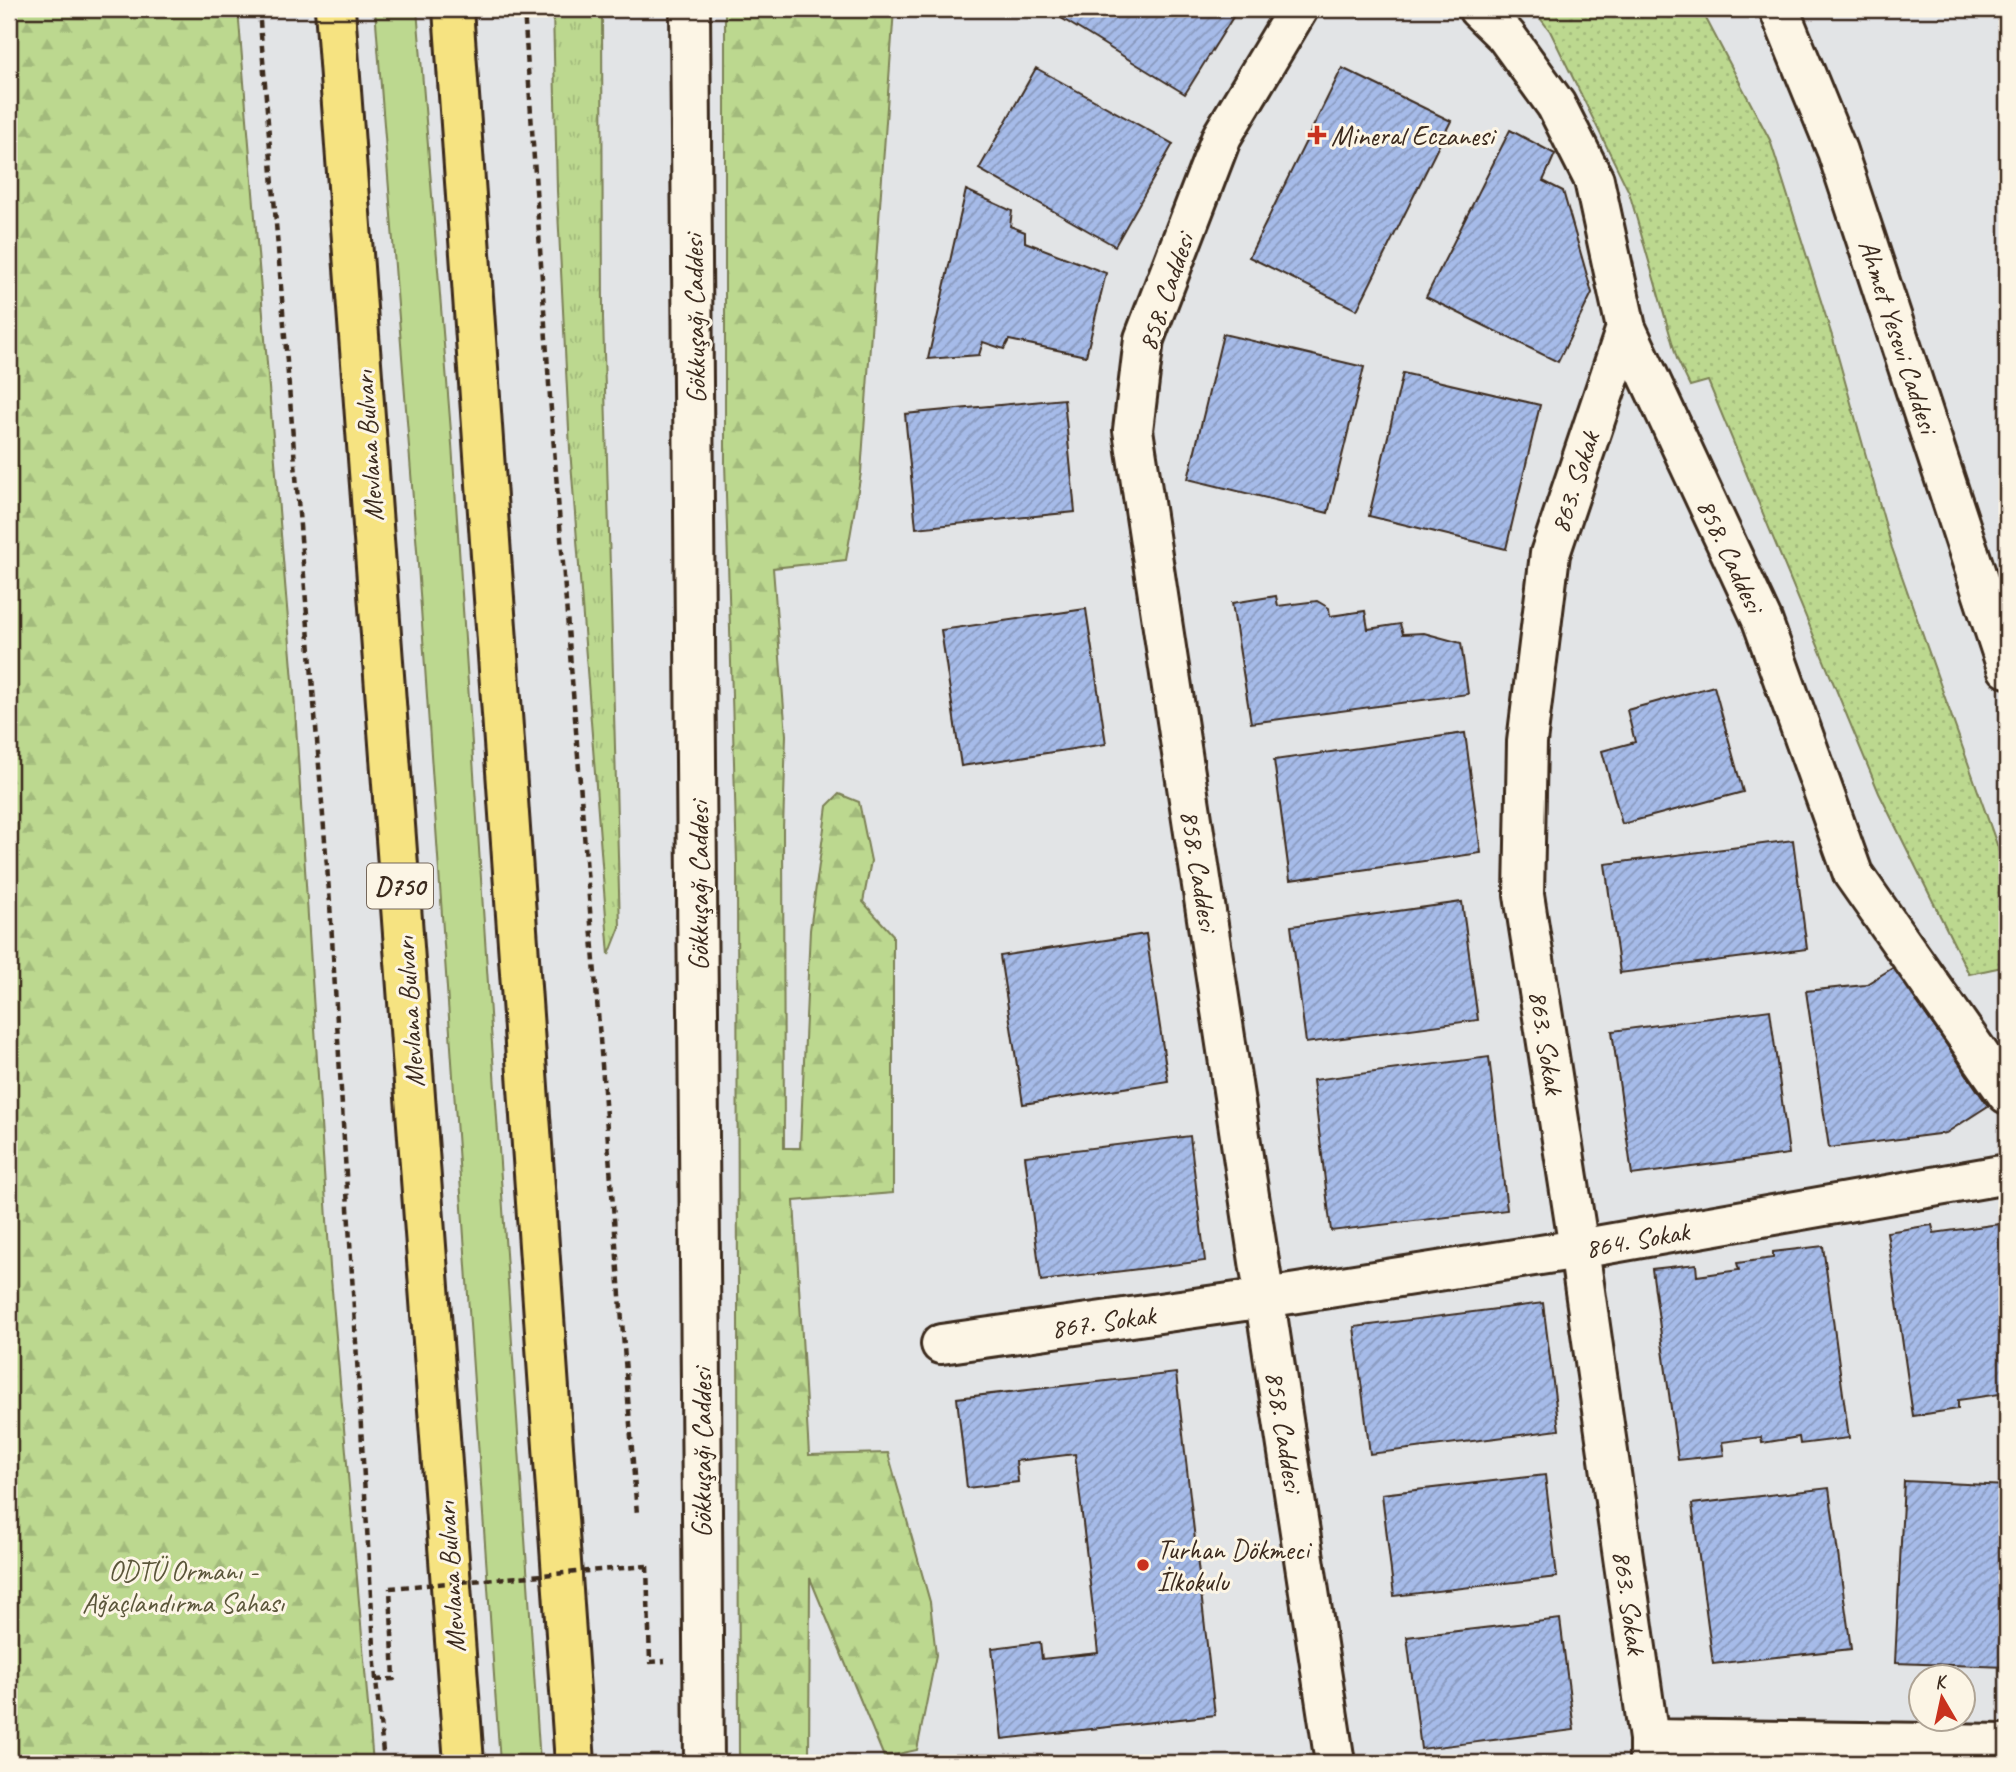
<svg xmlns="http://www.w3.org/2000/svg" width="2016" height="1772" font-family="Caveat,sans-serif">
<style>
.grass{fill:url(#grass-dots);stroke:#7c8156;stroke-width:2}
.forest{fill:url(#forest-firs);stroke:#7c8156;stroke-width:2}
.park{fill:url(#park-tufts);stroke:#7c8156;stroke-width:2}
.garden{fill:#bcd88f;stroke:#7c8156;stroke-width:2}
.building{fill:url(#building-hatch);stroke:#3b2a1e;stroke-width:2}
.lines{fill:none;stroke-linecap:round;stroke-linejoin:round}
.minor-casing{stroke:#3b2a1e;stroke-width:44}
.tertiary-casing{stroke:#3b2a1e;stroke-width:44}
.trunk-casing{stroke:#3b2a1e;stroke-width:44}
.path{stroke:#3b2a1e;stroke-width:4.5;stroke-dasharray:7 5;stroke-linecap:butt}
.minor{stroke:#fcf5e5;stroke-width:38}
.tertiary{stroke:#fcf5e5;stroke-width:38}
.trunk{stroke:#f6e381;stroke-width:38}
.path-bridge{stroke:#3b2a1e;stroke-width:4.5;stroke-dasharray:7 5;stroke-linecap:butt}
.poi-dot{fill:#c8321e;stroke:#fcf5e5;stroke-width:2.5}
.labels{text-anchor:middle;stroke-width:6;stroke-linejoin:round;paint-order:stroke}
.shield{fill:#fcf5e5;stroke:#75675a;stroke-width:2}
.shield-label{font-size:26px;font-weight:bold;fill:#3b2a1e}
.poi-label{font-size:28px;fill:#3b2a1e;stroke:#fcf5e5;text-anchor:start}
.street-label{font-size:28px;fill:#3b2a1e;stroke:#fcf5e5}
.park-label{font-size:28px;fill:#5b563a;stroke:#fcf5e5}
</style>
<defs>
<pattern id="grass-dots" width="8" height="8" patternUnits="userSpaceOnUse" patternTransform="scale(1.75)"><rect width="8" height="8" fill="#bcd88f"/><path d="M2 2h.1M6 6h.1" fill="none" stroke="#a2ba7b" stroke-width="1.8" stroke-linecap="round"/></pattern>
<pattern id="forest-firs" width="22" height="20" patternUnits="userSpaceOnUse" patternTransform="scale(1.75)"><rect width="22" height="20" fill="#bcd88f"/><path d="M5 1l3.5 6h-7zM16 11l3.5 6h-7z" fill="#a2ba7b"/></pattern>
<pattern id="park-tufts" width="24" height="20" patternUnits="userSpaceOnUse" patternTransform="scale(1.75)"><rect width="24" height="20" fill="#bcd88f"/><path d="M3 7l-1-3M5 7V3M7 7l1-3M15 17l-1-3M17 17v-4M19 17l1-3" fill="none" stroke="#a2ba7b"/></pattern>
<pattern id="building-hatch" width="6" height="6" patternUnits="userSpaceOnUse" patternTransform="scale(1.75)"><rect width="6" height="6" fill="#a6bbe9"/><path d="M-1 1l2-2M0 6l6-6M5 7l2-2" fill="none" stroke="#8898bc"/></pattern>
</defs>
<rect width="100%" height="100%" fill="#e2e4e6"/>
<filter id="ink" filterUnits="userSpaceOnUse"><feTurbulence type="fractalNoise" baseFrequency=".0143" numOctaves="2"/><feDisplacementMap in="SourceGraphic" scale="14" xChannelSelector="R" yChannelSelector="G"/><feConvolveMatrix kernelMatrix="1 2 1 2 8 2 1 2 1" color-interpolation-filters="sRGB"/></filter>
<g filter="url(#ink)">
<path class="grass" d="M1533,9H1701L1770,140L1833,339L1892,548L2007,873V966L1969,974L1879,793L1708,381L1690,386L1677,359L1629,192L1550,31Z"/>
<path class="forest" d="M9,9H238L294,693L330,1267L373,1763H9Z
M725,9H894L861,473L846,560L773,568L786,735L783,830L784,1148H800L810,930L827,806L839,794L859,802L871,861L863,902L893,935V1193L794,1201L809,1455L888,1453L930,1602L936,1655L917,1750L884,1757L810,1578L809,1761L806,1763H739L737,863L725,462Z"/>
<path class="park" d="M553,9H602L603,317L620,927L609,955L570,449L557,191Z"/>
<path class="garden" d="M375,9H417L452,444L540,1763H500L417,550Z"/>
<path class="building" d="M1056,9H1238L1185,94L1053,13Z
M1036,68L1173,144L1115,246L979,169Z
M1342,68L1451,121L1357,310L1249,257Z
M1510,130L1555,154L1543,181L1563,191L1592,293L1558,362L1426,297Z
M966,190L1012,211L1010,226L1025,232V242L1106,273L1086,356L1009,340L1004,349L983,342L979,355L928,359Z
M1223,334L1364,367L1328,513L1188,479Z
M1403,373L1540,405L1506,549L1369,516Z
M1064,399L1075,512L916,528L905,414Z
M1276,596L1278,606L1317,601L1329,608L1330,616L1365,611L1368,629L1400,624L1403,634L1424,633L1461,643L1468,694L1251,723L1232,603Z
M1086,609L1106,744L961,766L941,630Z
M1714,686L1743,792L1622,824L1602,751L1635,742L1627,710Z
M1465,733L1481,853L1290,880L1274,760Z
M1793,840L1807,949L1620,973L1605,864Z
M1462,902L1478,1020L1306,1043L1291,926Z
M1146,934L1168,1081L1023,1104L1000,956Z
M1894,967L1988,1106L1946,1133L1829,1148L1806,991L1865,985Z
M1770,1010L1789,1154L1632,1175L1612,1031Z
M1489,1057L1507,1210L1331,1231L1313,1080Z
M1190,1136L1205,1261L1041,1281L1025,1156Z
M2007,1223V1393L1958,1400V1409L1913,1416L1887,1232L1932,1225L1934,1233Z
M1823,1246L1849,1438L1800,1444L1799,1437L1762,1443L1761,1437L1722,1442L1724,1455L1678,1460L1652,1269L1696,1264L1697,1276L1739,1270L1737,1263L1773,1258V1252Z
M1543,1303L1559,1430L1370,1454L1354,1327Z
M1176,1373L1215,1715L1002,1739L992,1648L1040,1642L1042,1659L1098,1653L1075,1454L1016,1461L1018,1482L967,1488L957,1398Z
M1545,1475L1557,1577L1394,1596L1382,1494Z
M1904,1481L2007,1486V1667L1895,1663Z
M1829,1488L1851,1649L1713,1664L1692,1504Z
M1560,1619L1574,1730L1421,1749L1407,1637Z"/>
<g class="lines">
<g class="minor-casing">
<path id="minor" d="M1298,9L1222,136L1144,339L1133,430L1335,1763
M1478,9L1506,36L1556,105L1594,180L1626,328L1762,620L1853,874L2007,1094
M1779,9L1837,151L2007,668
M1626,328L1550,554L1527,742L1524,895L1579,1249L1649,1739V1763
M941,1344L1265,1298L1579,1249L2007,1174
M1649,1739L2007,1744"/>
</g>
<g class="tertiary-casing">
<path id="tertiary" d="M690,9L704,1763"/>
</g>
<g class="trunk-casing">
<path id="trunk" d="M335,9L464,1763
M453,9L575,1763"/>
</g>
<path class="path" d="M259,9L330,904L376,1680L384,1763
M524,9L549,384L637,1514
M647,1566L650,1662L665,1661
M376,1680L394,1679L390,1588"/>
<use href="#minor" class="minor"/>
<use href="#tertiary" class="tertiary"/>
<use href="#trunk" class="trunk"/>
<path class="path-bridge" d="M390,1588L647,1566"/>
</g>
</g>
<g class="poi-dot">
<path d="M1313.5 124.5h7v7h7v7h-7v7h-7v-7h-7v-7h7z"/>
<circle cx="1143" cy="1565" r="7"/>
</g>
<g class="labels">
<rect class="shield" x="367" y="863.5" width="66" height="45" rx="5"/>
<g class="shield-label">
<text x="400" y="895">D750</text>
</g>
<g class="poi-label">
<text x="1331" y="145">Mineral Eczanesi</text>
<text x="1157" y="1559">Turhan Dökmeci<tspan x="1157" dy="32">İlkokulu</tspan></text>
</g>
<g class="street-label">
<text transform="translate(1165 292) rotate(-71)" y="10">858. Caddesi</text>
<text transform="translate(694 319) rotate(-91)" y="10">Gökkuşağı Caddesi</text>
<text transform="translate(1899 336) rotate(72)" y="10">Ahmet Yesevi Caddesi</text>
<text transform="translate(368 446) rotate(-94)" y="10">Mevlana Bulvarı</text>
<text transform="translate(1574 482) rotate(-72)" y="10">863. Sokak</text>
<text transform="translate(1731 555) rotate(65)" y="10">858. Caddesi</text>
<text transform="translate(1200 870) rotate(81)" y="10">858. Caddesi</text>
<text transform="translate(698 886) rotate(-90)" y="10">Gökkuşağı Caddesi</text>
<text transform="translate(409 1012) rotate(-94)" y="10">Mevlana Bulvarı</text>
<text transform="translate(1547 1042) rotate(81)" y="10">863. Sokak</text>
<text transform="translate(1637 1239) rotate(-10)" y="10">864. Sokak</text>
<text transform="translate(1103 1321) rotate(-8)" y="10">867. Sokak</text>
<text transform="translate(1285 1431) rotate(81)" y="10">858. Caddesi</text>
<text transform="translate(701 1453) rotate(-90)" y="10">Gökkuşağı Caddesi</text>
<text transform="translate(450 1577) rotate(-94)" y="10">Mevlana Bulvarı</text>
<text transform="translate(1630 1602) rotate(82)" y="10">863. Sokak</text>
</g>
<g class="park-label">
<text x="183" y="1580">ODTÜ Ormanı -<tspan x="183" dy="32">Ağaçlandırma Sahası</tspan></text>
</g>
</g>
<rect width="2016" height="1772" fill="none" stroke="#fcf5e5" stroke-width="35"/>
<rect x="18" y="18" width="1981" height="1737" fill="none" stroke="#3b2a1e" stroke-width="2.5" filter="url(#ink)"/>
<g transform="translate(1942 1698) rotate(351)"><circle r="33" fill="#fcf5e5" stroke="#afa495" stroke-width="2"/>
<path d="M0-5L12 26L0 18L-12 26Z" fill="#c8321e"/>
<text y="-10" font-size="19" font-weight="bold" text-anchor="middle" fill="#3b2a1e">K</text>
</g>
</svg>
